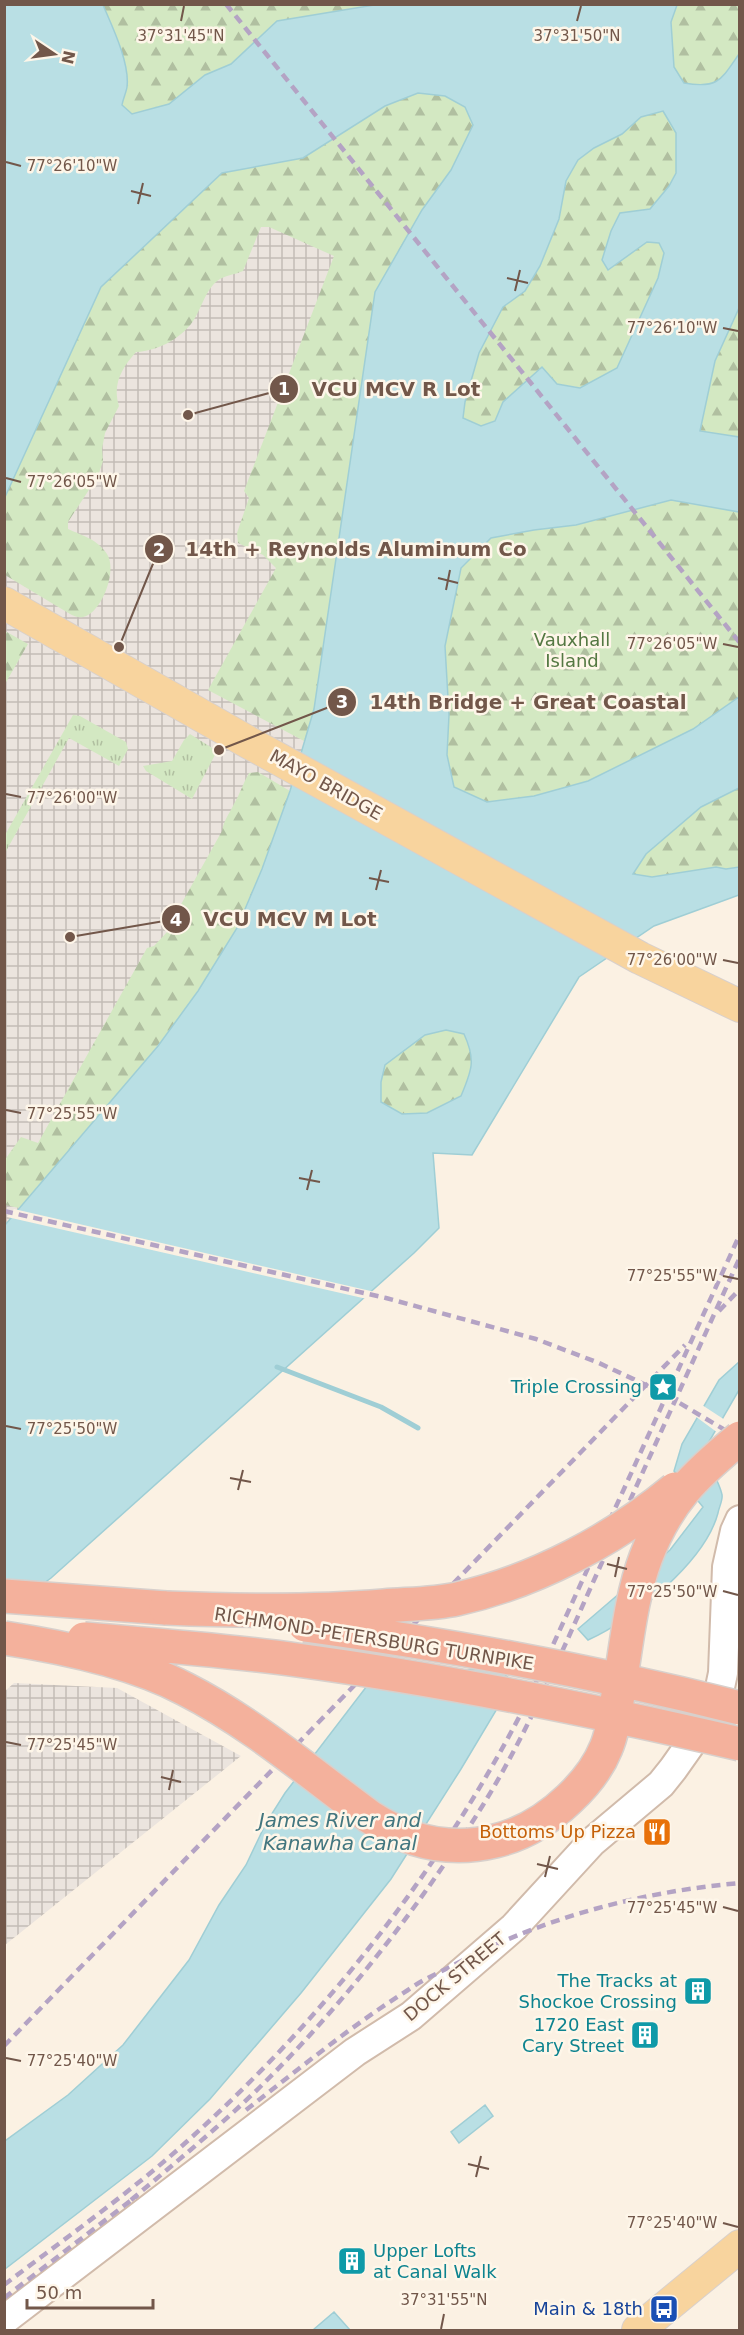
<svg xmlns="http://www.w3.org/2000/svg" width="744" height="2335" font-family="'DejaVu Sans',sans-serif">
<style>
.industrial{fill:url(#industrial-grid)}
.grass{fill:url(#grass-tufts)}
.forest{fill:url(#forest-firs)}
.water{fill:#b9dfe4;stroke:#9fced5;stroke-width:1.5;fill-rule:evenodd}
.pier{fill:#fbf1e3}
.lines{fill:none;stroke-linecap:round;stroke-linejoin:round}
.stream{stroke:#9fced5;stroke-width:5}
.secondary-casing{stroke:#d1bbab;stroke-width:32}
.primary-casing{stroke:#d8d0cc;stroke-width:34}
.motorway-casing{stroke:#d8d0cc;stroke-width:36}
.secondary{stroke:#fff;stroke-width:28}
.primary{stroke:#f8d49e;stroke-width:32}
.motorway{stroke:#f4b19c;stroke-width:33}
.rail{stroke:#b4a3c4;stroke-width:4.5;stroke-dasharray:9 6;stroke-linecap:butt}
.motorway-bridge-casing{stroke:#d8d0cc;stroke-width:36;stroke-linecap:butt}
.motorway-bridge{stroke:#f4b19c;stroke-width:33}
.ticks{fill:none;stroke:#72574a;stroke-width:2}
.labels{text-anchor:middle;stroke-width:5;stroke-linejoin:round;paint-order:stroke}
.park-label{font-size:18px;fill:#547842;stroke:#fef6e9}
.street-label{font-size:18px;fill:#72574a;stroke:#fef6e9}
.culture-label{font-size:18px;fill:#0d838f;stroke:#fef6e9;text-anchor:end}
.food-label{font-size:18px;fill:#c56008;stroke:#fef6e9;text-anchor:end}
.transit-label{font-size:18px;fill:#164399;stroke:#fef6e9;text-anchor:end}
.water-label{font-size:20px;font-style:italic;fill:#42767f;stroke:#fef6e9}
.ticks-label{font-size:15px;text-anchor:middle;fill:#72574a;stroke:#fef6e9;stroke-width:5;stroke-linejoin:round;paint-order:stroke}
.leader{fill:none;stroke:#72574a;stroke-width:2}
.callout-dot{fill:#72574a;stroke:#fef6e9;stroke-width:2}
.mark-label{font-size:18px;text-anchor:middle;font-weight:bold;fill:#fff}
.callout-label{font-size:20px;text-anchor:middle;font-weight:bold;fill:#72574a;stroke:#fef6e9;stroke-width:5;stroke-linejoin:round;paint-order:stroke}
</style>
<defs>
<pattern id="industrial-grid" width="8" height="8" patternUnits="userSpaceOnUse" patternTransform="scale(1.5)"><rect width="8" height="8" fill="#ebe4de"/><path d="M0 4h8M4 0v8" fill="none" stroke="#c3bcb6"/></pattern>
<pattern id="grass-tufts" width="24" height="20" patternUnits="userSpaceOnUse" patternTransform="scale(1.5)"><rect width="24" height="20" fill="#d3e8c2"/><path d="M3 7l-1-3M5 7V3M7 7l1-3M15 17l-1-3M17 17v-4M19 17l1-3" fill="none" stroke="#b0bfa0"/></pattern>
<pattern id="forest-firs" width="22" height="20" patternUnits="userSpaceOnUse" patternTransform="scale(1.5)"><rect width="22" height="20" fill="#d3e8c2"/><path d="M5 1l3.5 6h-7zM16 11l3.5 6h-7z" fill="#b0bfa0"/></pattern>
</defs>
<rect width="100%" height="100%" fill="#fbf1e3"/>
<path class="industrial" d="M385,106L314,709L290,791L278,823L92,1124L5,1225V497L101,287Z
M14,1683L117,1688L241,1756L5,1945L4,1692Z"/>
<path class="grass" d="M73,715L80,716L126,742L128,749L119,766L69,738L5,853V835Z
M190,734L217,751L192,799L146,771L143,766L172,761L184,740Z"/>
<path class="forest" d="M103,5H374L277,21L231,64L205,75L169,104L132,114L122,105C123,99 126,93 127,87C130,63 112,26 103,5Z
M677,5H739V54L721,80L702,86L684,83L674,67L671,22Z
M418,93L445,96L465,107L473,125L451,170L422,210L314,709L304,741L208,690L276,568L263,555L238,543L237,533L249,498L244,491L334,256L269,227H261L243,271C234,275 225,275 217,281C206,290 202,306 195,318C184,337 159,351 136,352C122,368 112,384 119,406L105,433L102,449L103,461L98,476L68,522V529C83,536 97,539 107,554C118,571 101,614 83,617C78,618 74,616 70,614L5,575V497L101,287L222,173L303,158L385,106Z
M663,111L676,133V172L669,186L650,209L620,213L602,260L608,270L647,242L659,243L664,253L658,278L617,368L583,388L557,384L503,402L495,421L481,426L463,418L465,402L479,353L503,306L525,291L540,266L559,219L566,181L578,160L594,148L622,134L641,117Z
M739,308V437L700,432L715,361Z
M671,500L739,512V697L693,729L588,781L534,796L487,802L454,787L447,755L449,715L445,646L461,568L491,538L534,530L576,525Z
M5,631L28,644L5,684Z
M258,772L290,791C273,837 259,884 237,927C230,942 220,956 211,970C157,1056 86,1132 19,1208L5,1205L4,1161L21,1137L38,1143L147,948L154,946L168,931L179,908L222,831C224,820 229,814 234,804C240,794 243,783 249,773Z
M739,788V867L726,869L716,867L652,877L633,874L646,854L701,807Z
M446,1030L464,1034C476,1060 472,1070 461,1096L427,1113L402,1114L381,1102V1082L385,1065L425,1035Z"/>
<path class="water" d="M5,5H103C112,26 130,63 127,87C126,93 123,99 122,105L132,114L169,104L205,75L231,64L277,21L374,5H677L671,22L674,67L684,83C718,89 721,80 739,54V308L715,361L700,431L739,437V512L671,500L576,525L534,530L491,538L461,568L445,646L449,715L447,755L454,787L487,802L534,796L588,781L693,729L739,697V788L701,807L646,854L633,874L652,877L716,867L726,869L739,867V895L654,926L579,977L472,1155L433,1153L439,1228L414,1253L51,1578L5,1612V1225L158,1046L198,991L237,928L262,869L290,791L314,709L375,292L422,210L451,170L473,125L465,107L445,96L418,93L385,106L303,158L222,173L101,287L5,497L4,169C8,114 5,59 5,5ZM663,111L676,133V173L669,186L650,209L620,213L611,231L602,260L608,270L647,242L659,243L664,253L658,278L617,368L580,388L557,384L542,367L503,402L495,421L481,426L463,418L465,402L479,353L503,307L525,291L540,266L559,219L566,181L578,160L594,148L622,134L641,117ZM446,1030L464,1034C476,1060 472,1070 461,1096L427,1113L402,1114L381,1102V1082L385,1065L425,1035Z
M739,1362V1390L703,1452C708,1464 720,1483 722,1495C723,1500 719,1507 718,1513C705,1562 633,1620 588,1640L578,1629L670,1550L703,1507L674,1471L682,1444L719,1380Z
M496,1666L513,1682L461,1769L391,1879L301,1993L210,2099L152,2156L5,2269V2141L68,2095L123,2045L189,1960L219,1905L246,1865L266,1823L285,1793L370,1682Z
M485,2105L493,2116L459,2143L451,2132Z
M334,2312L350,2330H313Z"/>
<path class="pier" d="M14,1209L375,1292L367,1299L7,1217Z
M702,1405L725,1420L718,1433L695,1416Z"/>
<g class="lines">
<path class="stream" d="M277,1367L381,1407L418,1428"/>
<g class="secondary-casing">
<path id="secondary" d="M4,2320L355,2052L411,2016L514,1927L592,1842L661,1784L673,1769L709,1718L718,1697L723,1673L727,1567L735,1531L740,1520"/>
</g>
<g class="primary-casing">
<path id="primary" d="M4,603L246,741L640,958L740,1006
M638,2330L740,2246"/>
</g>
<g class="motorway-casing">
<path id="motorway" d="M4,1596L166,1608"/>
</g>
<use href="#secondary" class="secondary"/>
<use href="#primary" class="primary"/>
<use href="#motorway" class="motorway"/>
<path class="rail" d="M226,4L740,643
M4,1211L386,1298L536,1339L599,1363L661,1392L740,1439
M719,1311L740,1289
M4,2046L685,1345
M246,2110C299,2069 351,2026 408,1990C420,1981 434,1975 448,1968C539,1919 637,1892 740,1883
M131,2200C175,2163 219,2127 260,2087C345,2003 420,1906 483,1805C529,1730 563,1649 599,1569C646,1465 693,1361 740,1257
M4,2285C68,2236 134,2190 193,2136C330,2012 443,1866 527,1702L740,1234
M4,2298L138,2195"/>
<g class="motorway-bridge-casing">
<path id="motorway-bridge" d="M166,1608C239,1611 312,1612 384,1606C408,1604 434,1604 457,1599C536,1581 613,1540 675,1489
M305,1625C451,1645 597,1672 740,1708
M4,1638C63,1647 132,1661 185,1689C252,1723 310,1773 370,1817C408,1842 450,1852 495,1841C524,1834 547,1820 569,1799C584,1785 598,1768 606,1748C613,1732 615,1713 618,1695C626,1651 630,1599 646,1557C667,1501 695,1475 740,1438
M84,1639C155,1645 226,1650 297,1660C446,1680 593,1710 740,1744"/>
</g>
<use href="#motorway-bridge" class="motorway-bridge"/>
</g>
<path class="ticks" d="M181,21L184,6M577,21L581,6M6,162L21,166M131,191L151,196M138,204L143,183M507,278L528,283M515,291L520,270M723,328L738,331M6,478L21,482M438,578L458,583M446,590L450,570M723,644L738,647M6,794L21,797M369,878L389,882M376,890L381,870M723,960L738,963M6,1110L21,1113M299,1178L320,1182M307,1190L312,1170M723,1276L738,1279M6,1426L21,1429M230,1478L251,1482M238,1490L243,1470M607,1564L627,1569M615,1577L619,1557M723,1591L738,1595M6,1742L21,1745M161,1777L181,1782M169,1790L173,1770M537,1864L558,1869M545,1877L550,1856M723,1907L738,1911M6,2058L21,2061M468,2164L489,2169M476,2177L481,2156M723,2223L738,2227M441,2329L444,2314"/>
<defs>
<g id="sight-square" transform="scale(1.5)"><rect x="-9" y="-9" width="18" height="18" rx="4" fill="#0f9aa8" stroke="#fef6e9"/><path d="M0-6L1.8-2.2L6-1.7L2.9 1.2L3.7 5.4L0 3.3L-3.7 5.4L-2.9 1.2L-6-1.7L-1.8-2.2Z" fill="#fff"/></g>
<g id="restaurant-square" transform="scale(1.5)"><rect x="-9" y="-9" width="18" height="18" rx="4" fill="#e8710a" stroke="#fef6e9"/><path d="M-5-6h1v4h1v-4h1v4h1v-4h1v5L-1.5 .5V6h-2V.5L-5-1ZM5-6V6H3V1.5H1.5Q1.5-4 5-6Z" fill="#fff"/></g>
<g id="building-square" transform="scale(1.5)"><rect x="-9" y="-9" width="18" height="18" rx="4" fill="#0f9aa8" stroke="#fef6e9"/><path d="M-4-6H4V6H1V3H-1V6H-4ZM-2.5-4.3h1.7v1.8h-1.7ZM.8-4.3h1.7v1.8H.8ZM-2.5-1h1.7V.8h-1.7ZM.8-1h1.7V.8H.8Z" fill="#fff"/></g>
<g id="bus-square" transform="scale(1.5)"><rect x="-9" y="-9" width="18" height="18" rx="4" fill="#1a4fb4" stroke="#fef6e9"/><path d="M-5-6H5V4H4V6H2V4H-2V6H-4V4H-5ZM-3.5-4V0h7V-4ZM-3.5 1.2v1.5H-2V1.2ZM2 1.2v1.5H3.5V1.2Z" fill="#fff"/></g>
</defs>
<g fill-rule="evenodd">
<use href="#sight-square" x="663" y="1387"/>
<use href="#restaurant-square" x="657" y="1832"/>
<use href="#building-square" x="698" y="1991"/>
<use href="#building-square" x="645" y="2035"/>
<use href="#building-square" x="352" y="2261"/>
<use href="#bus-square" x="664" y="2309"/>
</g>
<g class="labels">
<g class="park-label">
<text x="572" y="646">Vauxhall<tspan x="572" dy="21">Island</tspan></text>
</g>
<g class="street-label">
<text transform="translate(326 785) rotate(29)" y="6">MAYO BRIDGE</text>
<text transform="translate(374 1639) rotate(9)" y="6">RICHMOND-PETERSBURG TURNPIKE</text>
<text transform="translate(455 1977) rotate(-40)" y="6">DOCK STREET</text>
</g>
<g class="culture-label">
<text x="642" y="1393">Triple Crossing</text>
<text x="677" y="1987">The Tracks at<tspan x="677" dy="21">Shockoe Crossing</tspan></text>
<text x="624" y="2031">1720 East<tspan x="624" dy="21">Cary Street</tspan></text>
<text x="373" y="2257" text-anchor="start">Upper Lofts<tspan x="373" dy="21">at Canal Walk</tspan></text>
</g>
<g class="food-label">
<text x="636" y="1838">Bottoms Up Pizza</text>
</g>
<g class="transit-label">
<text x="643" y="2315">Main &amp; 18th</text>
</g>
<g class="water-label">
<text x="340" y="1827">James River and<tspan x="340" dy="23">Kanawha Canal</tspan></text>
</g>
</g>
<g class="ticks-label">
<text x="181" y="41">37°31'45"N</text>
<text x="577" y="41">37°31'50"N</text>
<text x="72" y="171">77°26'10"W</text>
<text x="672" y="333">77°26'10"W</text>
<text x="72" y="487">77°26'05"W</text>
<text x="672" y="649">77°26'05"W</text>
<text x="72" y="803">77°26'00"W</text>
<text x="672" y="965">77°26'00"W</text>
<text x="72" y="1119">77°25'55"W</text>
<text x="672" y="1281">77°25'55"W</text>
<text x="72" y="1434">77°25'50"W</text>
<text x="672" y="1597">77°25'50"W</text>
<text x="72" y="1750">77°25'45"W</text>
<text x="672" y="1913">77°25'45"W</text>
<text x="72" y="2066">77°25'40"W</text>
<text x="672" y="2228">77°25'40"W</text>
<text x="444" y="2305">37°31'55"N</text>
</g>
<path class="leader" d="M188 415L284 389M119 647L159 549M219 750L342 702M70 937L176 919"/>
<g class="callout-dot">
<circle cx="188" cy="415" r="6"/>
<circle cx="119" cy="647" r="6"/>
<circle cx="219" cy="750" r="6"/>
<circle cx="70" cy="937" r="6"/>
<circle cx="284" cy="389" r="15"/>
<circle cx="159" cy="549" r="15"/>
<circle cx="342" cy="702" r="15"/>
<circle cx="176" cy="919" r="15"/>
</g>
<g class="mark-label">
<text x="284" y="395">1</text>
<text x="159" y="556">2</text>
<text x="342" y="708">3</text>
<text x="176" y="926">4</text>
</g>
<g class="callout-label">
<text x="396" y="396">VCU MCV R Lot</text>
<text x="356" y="556">14th + Reynolds Aluminum Co</text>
<text x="528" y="709">14th Bridge + Great Coastal</text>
<text x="290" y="926">VCU MCV M Lot</text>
</g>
<rect width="744" height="2335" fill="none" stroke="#72574a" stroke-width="12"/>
<g transform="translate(54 54) rotate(103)" stroke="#fef6e9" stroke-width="4.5" paint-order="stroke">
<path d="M0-4.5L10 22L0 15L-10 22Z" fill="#72574a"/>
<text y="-9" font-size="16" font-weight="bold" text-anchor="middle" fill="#72574a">N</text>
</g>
<path d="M27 2299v9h126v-9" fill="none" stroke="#72574a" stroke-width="3"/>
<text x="36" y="2299" font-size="18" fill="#72574a" stroke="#fef6e9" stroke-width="4.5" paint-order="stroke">50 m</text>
</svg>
